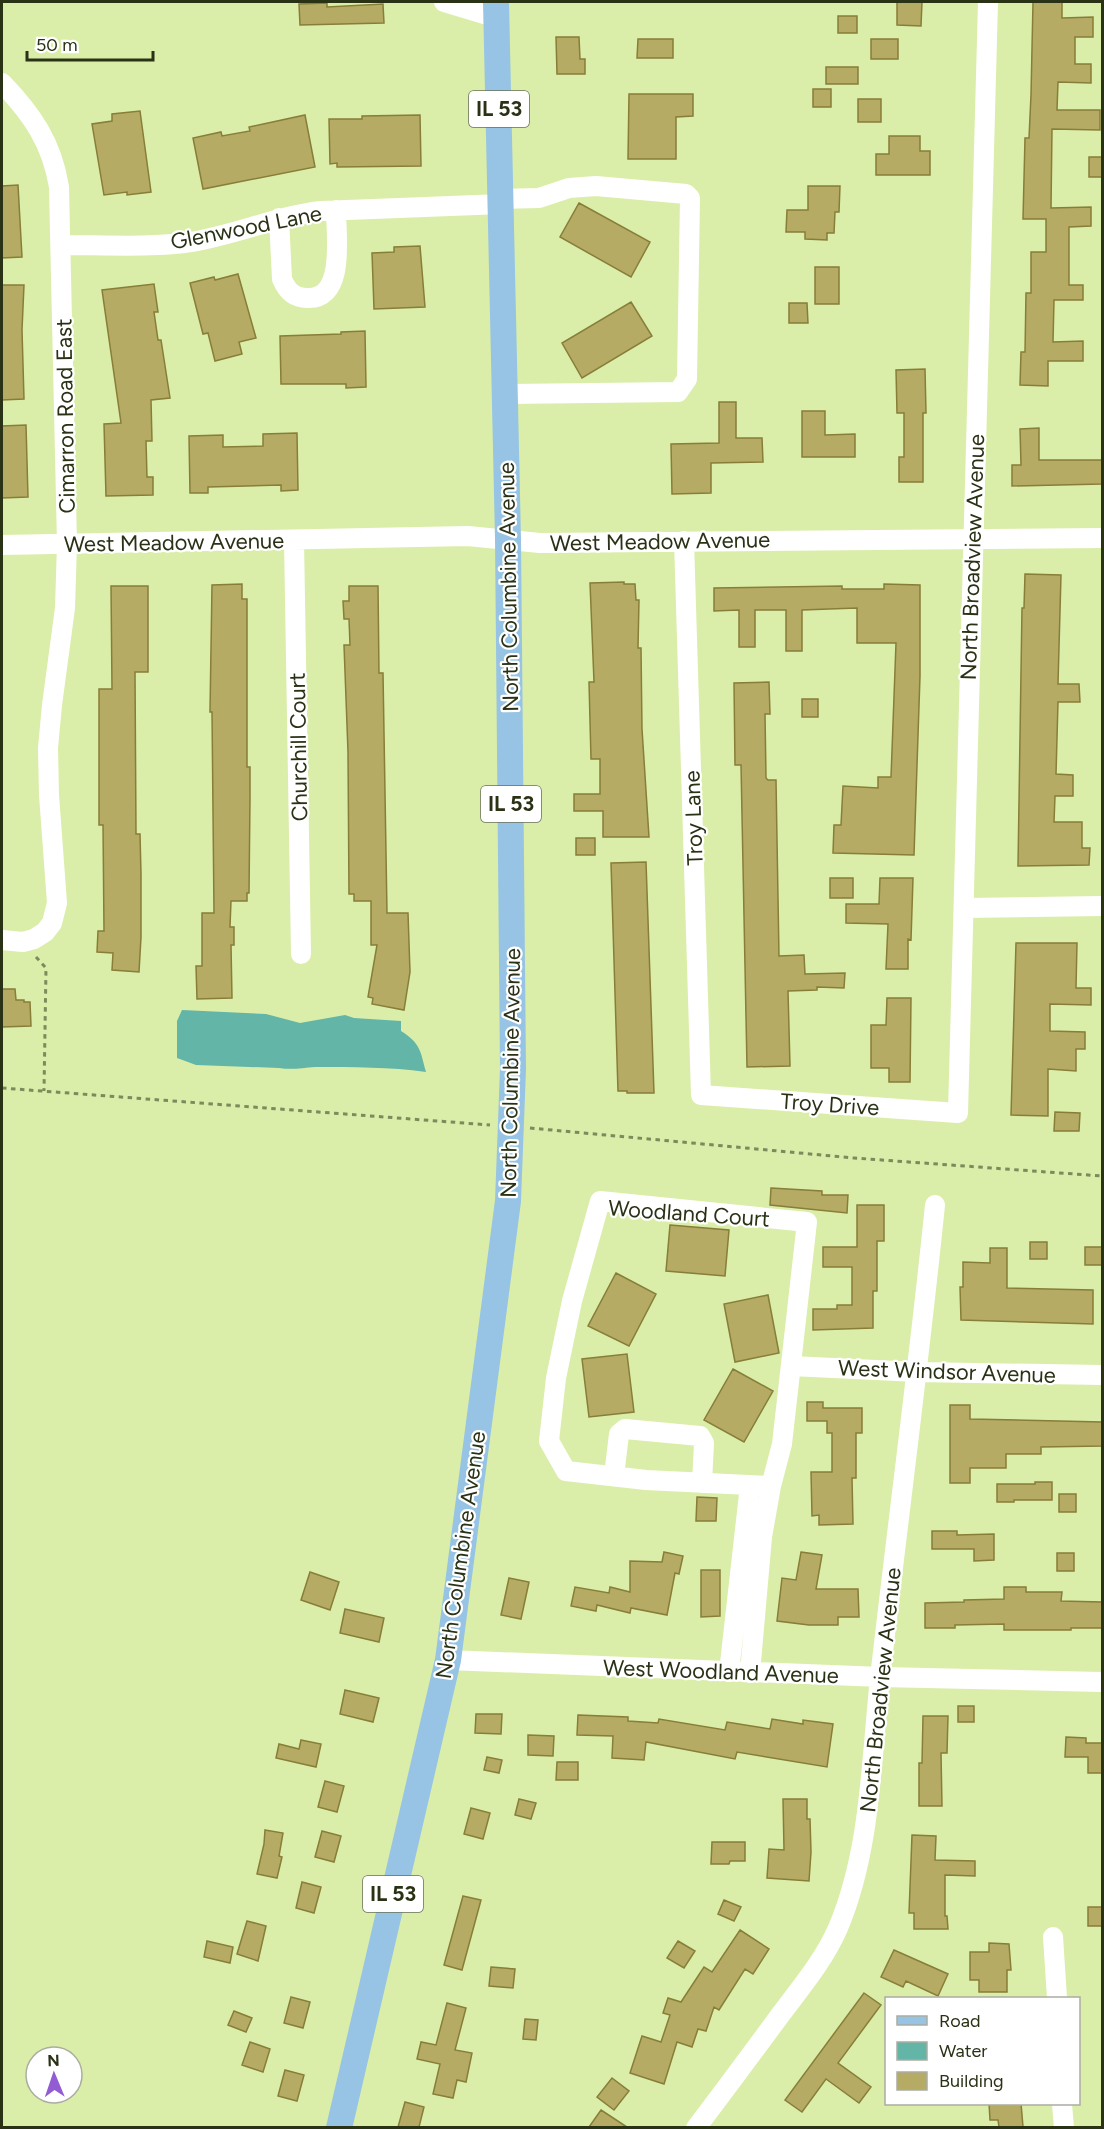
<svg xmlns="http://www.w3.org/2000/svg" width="1104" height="2129" font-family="Figtree,sans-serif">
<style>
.water{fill:#62b5a7}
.building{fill:#b5ab65;stroke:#877e37;stroke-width:1.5}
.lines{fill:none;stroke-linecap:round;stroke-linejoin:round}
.path{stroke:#7d8a5b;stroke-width:3;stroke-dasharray:4.5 4.5;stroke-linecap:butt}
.minor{stroke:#fff;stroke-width:20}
.major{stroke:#97c4e4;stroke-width:26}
.labels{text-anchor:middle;stroke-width:4.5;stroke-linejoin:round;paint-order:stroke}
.shield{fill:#fff;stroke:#6a705c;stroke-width:1.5}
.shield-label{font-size:21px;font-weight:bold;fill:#2a3216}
.street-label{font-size:22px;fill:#2a3216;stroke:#fff}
</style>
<rect width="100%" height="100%" fill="#daeea9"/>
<path class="water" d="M182,1010L266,1014L300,1023L345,1015L354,1018L401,1021V1031C421,1044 420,1050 426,1072C390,1067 353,1067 315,1067C302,1068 292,1070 279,1068L196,1065L177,1058V1021Z"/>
<path class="building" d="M897,2H922L921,26L897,25Z
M1033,2H1062V18L1093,17V37H1075V64H1091V83L1058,82L1057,110H1100V130L1052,129L1051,208L1091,207V226L1069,227V285H1083V300H1054L1053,342L1083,341V361H1048V386L1020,385L1021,352H1025L1026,293H1031V252H1046V219H1023L1025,138H1029L1031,95Z
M327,3V7L383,4L384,23L300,25L299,4Z
M838,16H857V33H838Z
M556,37H579L580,59H585V74H557Z
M638,39H673V58H637Z
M871,39H898V59H871Z
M826,67H858V84H826Z
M813,89H831V107H813Z
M629,94H693V116L676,117V159H628Z
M858,99H881V122H858Z
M140,111L151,192L127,195V192L104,195L92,124L112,121V114Z
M305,115L315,167L203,189L193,138L221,132L222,136L250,131L249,127Z
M420,115L421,166L337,167V163L330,164L329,119H362V116Z
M889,136H920V151H930V175H876V154H889Z
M1089,157H1102V177H1089Z
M18,185L22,257L2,258V186Z
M808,186H840L839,212H835L834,233H827V240L805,239V232H786L787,210H808Z
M579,203L650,242L631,277L560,237Z
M420,246L425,307L374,309L372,253L394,252V247Z
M815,267H839V304H815Z
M238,274L256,338L239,342L242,354L215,361L208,333L203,334L190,283L214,277L215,280Z
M154,284L158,312H154L158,340H161L170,398L151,400L152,441H146L147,477H153V495L106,496L104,424L121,423L102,290Z
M2,285H24L22,330L24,399L2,400Z
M631,302L652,336L582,378L562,343Z
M789,303H807L808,323H789Z
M365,331L366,387L346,388V384H281L280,336L341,334V332Z
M925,369L926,413H923V482H899V457H904V413H897L896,370Z
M719,402H736V438H762L763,462L711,463V493L672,494L671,444L719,443Z
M802,411H825V435L855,434V457H802Z
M26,425L28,497L2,498V426Z
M1039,428V460H1102V484L1012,486V465H1021L1020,429Z
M297,433L298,490L281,491V485L208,487V493H190L189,436L223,435V447L263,446V434Z
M1025,574L1061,575L1058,684H1079L1080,702H1058L1056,774L1073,775V796H1055L1054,822H1082V848H1090L1089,865L1018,866L1022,608H1024Z
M624,582V584H635L636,600H639L638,648H641L642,729L649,837H603V811H574V794H600V759H591L589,682H594L590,583Z
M242,584V599H247V767H250V798L249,893H247V901H231L230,927H234V945H231L232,998L197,999L196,966H202V913H214L212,712H210L212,585Z
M884,584L920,585V676L914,855L833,853L834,825H841L843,786L878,788V777H891L896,643H857V608L802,610V651H786V610H755V647H739V610L714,611V588L842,586V589H884Z
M111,586H148V672H135L136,834H140L141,874V937L139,972L112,970L113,953L97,952L98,931H104L103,825H99V689H112Z
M349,586H378L379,673H383L387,913H408L410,972L404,1010L372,1004L373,998L368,997L377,945H371V901H354V894H349L348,752L344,645H350L349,619H344L343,601H349Z
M769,682L770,714H765L766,778L768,780H776L779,956L804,955L805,974L845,973L844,988L817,987V990L788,991L790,1066L747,1067L741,765H735L734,683Z
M802,699H818V717H802Z
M576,838H595V855H576Z
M646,862L654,1093H627V1091H618L611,863Z
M830,878H853V898H830Z
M880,878H913L911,940L908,939V969H886L888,924L846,923V904H879Z
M1016,943H1077L1076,988H1091V1005L1050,1004V1031L1085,1032V1049H1076V1071L1048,1069V1116L1011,1115Z
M2,989H15L16,1000H24V1002H30L31,1026L2,1027Z
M887,998H911L910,1082H889V1068H871V1025H886Z
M1055,1112L1080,1113L1079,1131H1054Z
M771,1188L822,1191V1195H848L847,1213L770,1205Z
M857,1205H884V1241H877V1291H873V1328L813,1330V1309H837V1305H852V1267H823V1247H857Z
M670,1225L729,1230L725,1276L666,1271Z
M1030,1242H1047V1259H1030Z
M1085,1247H1102V1265H1085Z
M990,1248H1007V1288L1093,1290V1324L961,1320L960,1287H963V1262L990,1263Z
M616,1273L656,1294L629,1346L588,1326Z
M768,1295L779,1353L735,1362L724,1304Z
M627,1354L634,1412L589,1417L582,1359Z
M733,1369L773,1391L744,1442L704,1420Z
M807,1402H823V1408H862V1433H856V1478H852L853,1524L819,1525V1515L812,1516L811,1472H832V1433H827V1421H807Z
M950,1405H970V1419L1102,1422V1446L1041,1447V1454H1006V1468H970V1483H950Z
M1035,1482H1052V1500H1014V1502H997V1484H1035Z
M1059,1494H1076V1512H1059Z
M697,1497L717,1498L716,1521H696Z
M932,1531H957V1535L994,1534V1560L974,1561V1549H932Z
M664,1552L683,1556L679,1574L675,1573L667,1615L631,1608L630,1613L597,1605L596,1611L571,1606L575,1587L609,1593L610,1587L630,1592V1561L662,1562Z
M801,1552L822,1555L816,1589H858L859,1617H838V1625H809L777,1621L782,1578L796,1580Z
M1057,1553H1074V1571H1057Z
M701,1570H720V1616L701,1617Z
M310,1572L339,1582L330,1610L301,1600Z
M509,1578L529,1582L521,1619L501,1615Z
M1004,1587H1026V1592H1062L1061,1601L1102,1602V1628H1071V1630H1004V1624L955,1625V1628H925V1603L964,1602V1600L1004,1599Z
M345,1609L384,1618L379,1642L340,1633Z
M345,1690L379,1698L373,1722L340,1714Z
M958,1706H974V1722H958Z
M476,1714H502L501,1734L475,1733Z
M578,1715L628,1717V1721L658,1723L659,1719L725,1730L727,1722L770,1729L772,1719L803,1724V1720L833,1724L827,1767L737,1752L735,1759L646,1742L644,1760L612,1758L613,1736L577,1735Z
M923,1716H948L947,1753H941L942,1806H919V1763H922Z
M528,1735L554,1736L553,1756L528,1755Z
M1066,1737L1086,1738V1743H1102V1773H1088V1757H1065Z
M301,1740L321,1744L316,1767L276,1758L279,1744L299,1749Z
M487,1757L502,1760L499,1773L484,1770Z
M557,1762H578V1780H556Z
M325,1781L344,1786L337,1812L318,1807Z
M519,1799L536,1803L531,1819L515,1815Z
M783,1799H807V1819H810L811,1852L809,1881L767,1878L769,1849L784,1850Z
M471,1808L490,1813L483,1839L464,1834Z
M265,1830L283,1833L279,1856L282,1857L277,1878L257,1874L264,1844Z
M322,1831L341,1836L334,1862L315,1857Z
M912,1835L936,1836L935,1860L975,1861V1876L945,1875V1916H947L948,1929H914V1913H909Z
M712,1842H745V1861H730L729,1864H711Z
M302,1882L321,1887L314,1913L296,1908Z
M463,1896L481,1900L462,1970L444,1965Z
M724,1900L741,1907L734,1921L718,1914Z
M1088,1907H1102V1926H1088Z
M247,1921L266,1926L258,1961L237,1954Z
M740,1930L769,1949L753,1974L745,1969L719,2010L714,2007L706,2031L698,2029L692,2047L677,2042L664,2084L630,2073L642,2036L661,2042L670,2015L663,2013L668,1998L681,2002L704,1967L712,1972Z
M207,1941L233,1947L230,1963L204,1957Z
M678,1941L695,1951L684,1968L667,1958Z
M989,1943L1009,1944L1011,1970H1007V1992H979V1980H970V1952H989Z
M894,1950L948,1974L938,1996L906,1981L903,1987L881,1977Z
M491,1967L515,1969L513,1988L489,1986Z
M864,1993L881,2005L838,2063L871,2087L859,2103L826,2079L802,2112L785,2100Z
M291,1997L310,2002L303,2028L284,2023Z
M447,2003L466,2008L455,2050L472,2053L466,2082L457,2080L453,2098L433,2094L440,2064L417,2059L421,2042L436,2045Z
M234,2011L252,2018L246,2032L228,2025Z
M525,2019L538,2020L536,2040L523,2039Z
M250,2042L270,2049L263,2072L242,2065Z
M285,2070L304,2075L297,2101L278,2096Z
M612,2078L629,2091L614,2110L597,2097Z
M405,2102L424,2107L419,2127H398Z
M989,2103H1021L1023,2127H999L998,2120H990Z
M601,2110L627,2127H589Z"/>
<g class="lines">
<path class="path" d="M36,957L46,968L44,1091
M2,1088L490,1125
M530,1128L854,1158L1102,1176"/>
<path class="minor" d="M444,2L497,18
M2,83C32,114 52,143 59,187L67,544L65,608L52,705L48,748L49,795L57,903L52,923L45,932L34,939L23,942L2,940
M501,199L539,198L569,188L596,186L686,194L690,198L687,379L678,392L506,394
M279,218L282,279C287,291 294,298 307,298C346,300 336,235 336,210
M61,245C104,245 149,248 191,242C235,235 277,216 321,211L502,204
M294,540L301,954
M684,541L701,1095L958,1113L988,2
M2,545L468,536L540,543L1102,538
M964,908L1102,906
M791,1366L918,1372L1102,1375
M614,1476L619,1434L625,1429L700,1436L704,1443L702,1483
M448,1660L881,1677L1102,1682
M729,1672L750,1485
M750,1673L762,1537L771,1486L782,1444L807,1222L600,1201L572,1301L556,1378L549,1441L566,1471L646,1480L771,1486
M1053,1937L1057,1998
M1062,2104L1064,2128
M696,2128C725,2090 753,2052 781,2014C802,1986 824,1960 838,1928C871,1850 871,1761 880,1678C898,1520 919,1363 935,1205"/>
<path class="major" d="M339,2128L448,1660L508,1201L513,1069L508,539L496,2"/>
</g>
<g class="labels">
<g class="shield">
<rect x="469" y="91" width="60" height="36" rx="4.5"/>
<rect x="481" y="786" width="60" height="36" rx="4.5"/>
<rect x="363" y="1876" width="60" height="36" rx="4.5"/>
</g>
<g class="shield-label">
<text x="499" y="116">IL 53</text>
<text x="511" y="811">IL 53</text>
<text x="393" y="1901">IL 53</text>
</g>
<g class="street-label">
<text transform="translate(246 227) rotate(-11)" y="8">Glenwood Lane</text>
<text transform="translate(65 416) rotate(-91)" y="8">Cimarron Road East</text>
<text transform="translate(660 541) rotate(-1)" y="8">West Meadow Avenue</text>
<text transform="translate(174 542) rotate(-1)" y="8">West Meadow Avenue</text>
<text transform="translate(972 557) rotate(-88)" y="8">North Broadview Avenue</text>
<text transform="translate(508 587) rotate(-91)" y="8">North Columbine Avenue</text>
<text transform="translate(298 747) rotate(-91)" y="8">Churchill Court</text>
<text transform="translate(693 818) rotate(-92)" y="8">Troy Lane</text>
<text transform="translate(510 1073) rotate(-89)" y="8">North Columbine Avenue</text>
<text transform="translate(830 1104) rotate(4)" y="8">Troy Drive</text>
<text transform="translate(689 1213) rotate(4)" y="8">Woodland Court</text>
<text transform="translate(947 1371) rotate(2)" y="8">West Windsor Avenue</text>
<text transform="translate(460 1555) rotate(-82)" y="8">North Columbine Avenue</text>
<text transform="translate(721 1671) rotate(2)" y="8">West Woodland Avenue</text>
<text transform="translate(880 1690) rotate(-84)" y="8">North Broadview Avenue</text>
</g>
</g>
<rect width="1104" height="2129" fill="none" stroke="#2a3216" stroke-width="6"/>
<rect x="885" y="1997" width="195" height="108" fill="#ffffff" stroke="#aaada2" stroke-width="1.5"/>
<rect x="897" y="2016" width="30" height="9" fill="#97c4e4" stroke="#aaada2" stroke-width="1.5"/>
<text x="939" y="2027" font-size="18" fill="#2a3216">Road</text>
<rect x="897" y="2042" width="30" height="18" fill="#62b5a7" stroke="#aaada2" stroke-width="1.5"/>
<text x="939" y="2057" font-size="18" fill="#2a3216">Water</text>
<rect x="897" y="2072" width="30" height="18" fill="#b5ab65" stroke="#aaada2" stroke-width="1.5"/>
<text x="939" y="2087" font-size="18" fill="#2a3216">Building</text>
<g transform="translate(54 2075) rotate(358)"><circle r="28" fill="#ffffff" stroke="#aaada2" stroke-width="1.5"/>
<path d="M0-4.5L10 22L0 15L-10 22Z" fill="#925cd4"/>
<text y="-9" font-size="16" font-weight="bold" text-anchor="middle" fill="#2a3216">N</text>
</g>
<path d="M27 51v9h126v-9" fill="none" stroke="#2a3216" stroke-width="3"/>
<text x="36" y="51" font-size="18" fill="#2a3216" stroke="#ffffff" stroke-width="4.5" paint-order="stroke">50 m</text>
</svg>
